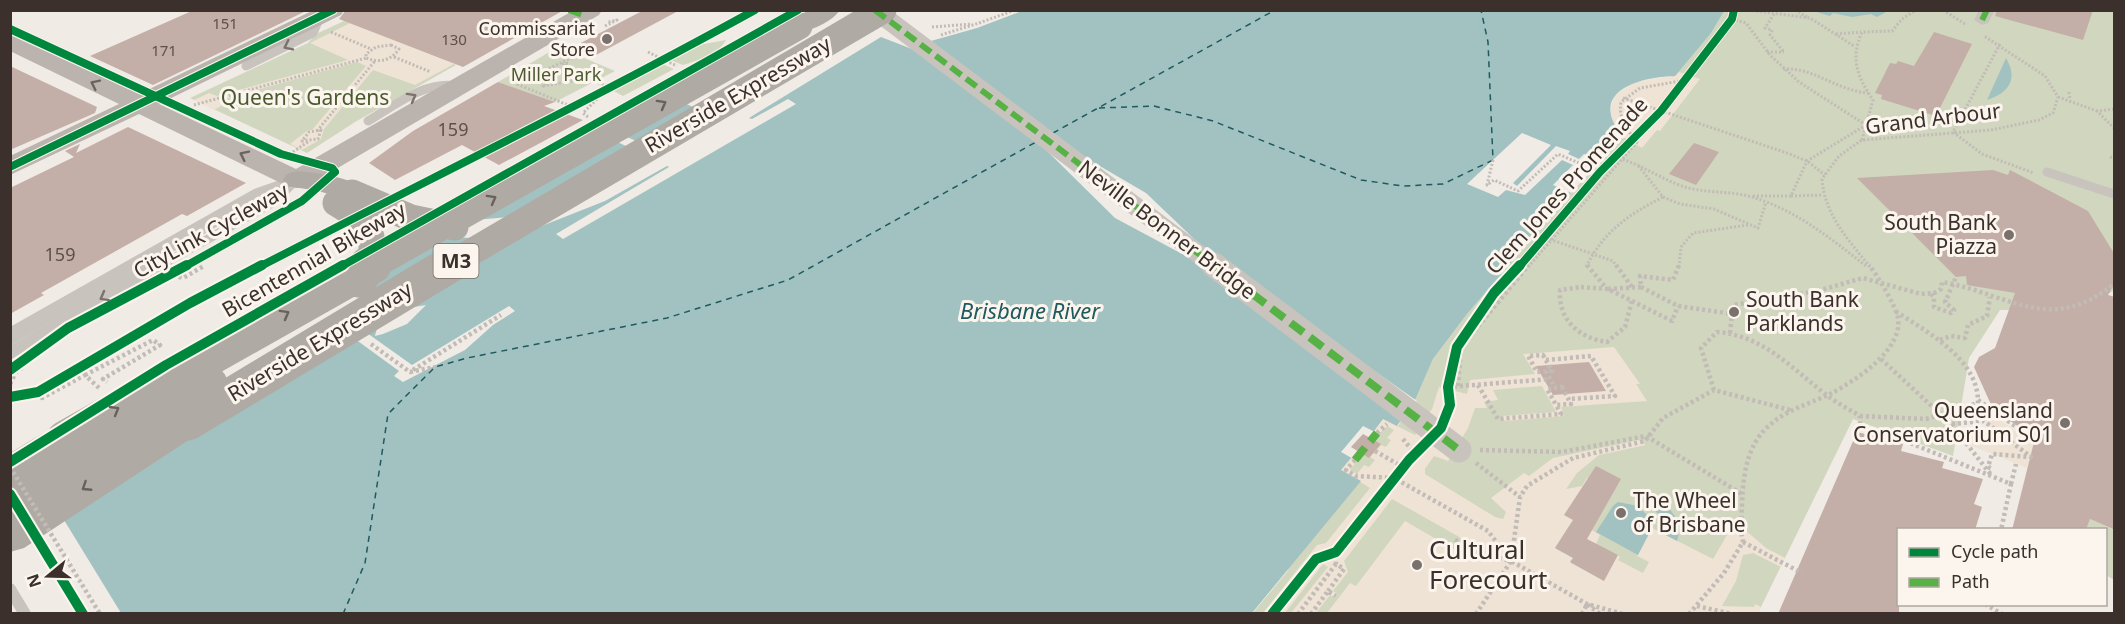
<svg xmlns="http://www.w3.org/2000/svg" width="2125" height="624" font-family="'Noto Sans',sans-serif">
<style>
.green{fill:#d1d6bf}
.plaza{fill:#eee3d5}
.water{fill:#a1c2c1}
.pier{fill:#f0ebe5;fill-rule:evenodd}
.lines{fill:none;stroke-linecap:round;stroke-linejoin:round}
.ferry{stroke:#1f5a5e;stroke-width:1.5;stroke-dasharray:6 5;stroke-linecap:butt}
.building{fill:#c3afa7}
.path-far1{stroke:#c2bbb6;stroke-width:3;stroke-dasharray:2 2;stroke-linecap:butt}
.path{stroke:#c2bbb6;stroke-width:4.5;stroke-dasharray:3 3;stroke-linecap:butt}
.lane-far1{stroke:#c9c3be;stroke-width:9}
.lane{stroke:#c9c3be;stroke-width:12}
.street{fill:#c9c3be;fill-rule:evenodd}
.secondary{fill:#bab3ae;fill-rule:evenodd}
.highway{fill:#afaaa4;fill-rule:evenodd}
.path-bridge{stroke:#c2bbb6;stroke-width:4.5;stroke-dasharray:3 3;stroke-linecap:butt}
.street-bridge-far1{stroke:#c9c3be;stroke-width:19}
.street-bridge{stroke:#c9c3be;stroke-width:25}
.highway-bridge-far1{stroke:#afaaa4;stroke-width:27}
.highway-bridge{stroke:#afaaa4;stroke-width:37}
.quiet-far1{stroke:#57b246;stroke-width:6;stroke-dasharray:13 6;stroke-linecap:butt}
.quiet{stroke:#57b246;stroke-width:8;stroke-dasharray:16 8;stroke-linecap:butt}
.cycleway-far1-casing{stroke:#fbf5ee;stroke-width:10}
.cycleway-casing{stroke:#fbf5ee;stroke-width:14}
.cycleway-far1{stroke:#00873e;stroke-width:8}
.cycleway{stroke:#00873e;stroke-width:10}
.oneway{stroke:#7b726d}
.oneway2{stroke:#6e645f}
.oneway3{stroke:#69615b}
.poi-dot{fill:#7a716c;stroke:#fbf5ee;stroke-width:2}
.labels{text-anchor:middle;stroke-width:6;stroke-linejoin:round;paint-order:stroke}
.far-number-label{font-size:15px;fill:#5d504a}
.far-poi-label{font-size:18px;fill:#3b302b;stroke:#fbf5ee;text-anchor:end}
.far-park-label{font-size:18px;fill:#4a5a2e;stroke:#fbf5ee}
.number-label{font-size:18px;fill:#5d504a}
.shield{fill:#fbf5ee;stroke:#756b66;stroke-width:1.5}
.shield-label{font-size:20px;font-weight:bold;fill:#3b302b}
.street-label{font-size:21px;fill:#3b302b;stroke:#fbf5ee}
.park-label{font-size:21px;fill:#4a5a2e;stroke:#fbf5ee}
.poi-label{font-size:21px;fill:#3b302b;stroke:#fbf5ee;text-anchor:end}
.water-label{font-size:22px;font-style:italic;fill:#1f5a5e;stroke:#fbf5ee}
.near-poi-label{font-size:26px;fill:#3b302b;stroke:#fbf5ee;text-anchor:start}
</style>
<rect width="100%" height="100%" fill="#f0ebe5"/>
<path class="green" d="M1724,11H2114V290L2086,310H2000L1969,358L1953,456L1853,419L1758,613L1252,614L1287,572L1341,470L1351,458L1357,461L1374,441L1383,419L1398,426L1416,398L1433,359L1467,314L1571,193L1623,137Z
M344,21L363,28L367,26L456,65L355,122L307,153L190,98L308,43L316,34Z
M726,40C717,56 698,60 683,65L668,59L693,46Z
M558,47L615,71L555,102L498,82Z
M660,63L674,69L623,96L610,89Z
M2090,519L2114,530V580L2106,575V530H2086Z"/>
<path class="plaza" d="M350,23L363,28L367,26L454,64L415,85L373,70L324,129L321,139L302,150L290,144L308,130H312L366,66L357,62L224,99L228,102L214,110L194,100L209,93L217,96L348,60L310,43Z
M1679,72L1700,79L1660,131L1657,130L1642,148L1623,137L1614,124L1610,113L1614,96L1634,82L1675,76Z
M1614,347L1640,384H1636L1647,401L1561,407L1564,416L1505,421L1502,416L1556,412L1542,386L1493,390L1498,400L1484,402L1487,408H1475L1468,428L1448,461L1434,456L1425,469V474L1495,517L1503,519L1506,512L1491,498L1524,473L1529,476L1553,458L1639,440L1646,445L1599,455L1577,473L1566,489L1582,486L1587,478L1591,479L1592,530L1600,535L1596,544L1582,539L1584,535L1569,526L1555,548L1573,558L1571,563L1604,581L1616,554L1620,557L1618,560L1643,573L1649,562L1637,556L1652,528L1713,559L1727,535L1730,517L1766,548L1785,558L1781,567L1753,553L1743,555L1736,581L1722,606L1754,607L1755,604L1761,607L1758,613H1327L1350,583L1356,586L1405,521L1469,558L1477,547L1392,499L1344,561L1348,572L1333,591L1338,594L1335,598L1330,595L1316,613H1291L1328,567L1323,564L1285,613L1262,614L1317,545L1326,543L1370,488L1341,470L1351,458L1357,461L1350,470L1357,474L1364,465L1369,467L1375,460L1370,457L1381,445L1386,447L1391,440L1387,438L1394,430L1387,426L1379,434L1374,431L1383,419L1415,435L1432,409L1439,387L1467,394L1470,380L1535,374L1523,354Z
M1983,408L2024,437L2035,440L2027,468L1957,440L1995,432L1975,412Z"/>
<path class="water" d="M871,11H1724L1711,33L1675,76C1638,77 1586,92 1623,137L1571,193L1467,314L1433,359L1416,398L1397,426L1383,419L1374,431L1379,434L1357,461L1351,458L1341,470L1361,481L1252,613L11,614V488L633,124Z
M1813,11H1888L1877,17L1871,14L1852,17L1833,13L1830,16Z
M2006,58C2019,80 2008,93 1987,100Z
M1646,491C1664,501 1685,518 1677,541L1660,532C1667,517 1653,508 1641,501Z
M1618,502L1638,506L1652,520V528L1638,555L1596,532L1613,506Z"/>
<path class="pier" d="M863,10L1022,11L977,28L931,41L1057,141L1146,193L1212,256L1417,401L1403,423L1199,263L1115,218L1044,148L917,51L881,37L749,118L752,119L788,99L796,104L563,239L556,234L669,167L667,166L605,201L529,231L408,308L426,305L407,324L383,334L375,336L377,328L367,333L412,365L509,306L515,311L493,325L465,350L403,382L394,376L399,371L355,339L273,385L64,520L121,613H10V484L767,48ZM682,102L693,107L636,141L623,135ZM613,140L626,146L509,217L474,220ZM452,237L472,238L377,295L370,279Z
M1522,133L1551,145L1513,183L1517,186L1556,146L1570,151L1568,154L1579,159L1584,154L1601,161L1571,193L1553,185L1573,165L1562,160L1525,195L1506,190L1498,197L1467,184Z
M1363,426L1379,434L1357,461L1341,452Z"/>
<g class="lines">
<path class="ferry" d="M1099,108L1154,106L1213,121L1361,180L1403,186L1443,184L1493,160L1488,42L1481,10
M1053,133L1275,10
M343,614L365,563L388,414L435,367L467,358L667,318L788,280L1036,142"/>
</g>
<path class="building" d="M194,10H308L153,85L90,56Z
M346,10H564L463,67L339,19Z
M644,10H680L596,55L575,46Z
M1997,10H2093L2083,40L1995,16Z
M1934,32L1972,44L1936,116L1881,99L1882,95L1875,93L1890,63L1896,64L1898,61L1914,66Z
M10,66L97,107L95,113L10,150Z
M498,82L555,102L544,106L583,120L499,165L462,145L395,180L369,163L413,131Z
M128,127L246,183L187,216L182,214L41,293L44,295L10,314V188L74,157L65,151L80,144L76,153Z
M1694,143L1719,152L1696,185L1669,174Z
M1993,170L2008,175L2010,170L2088,211L2115,255V282L2108,295L2115,297V530L2090,519L2086,530H2012L2035,438L1993,409L1974,367L1979,357L1995,348L2015,293L1967,285L1966,276L1956,277L1857,178Z
M1589,362L1606,391L1553,395L1536,366Z
M1857,432L1903,444L1901,451L1944,462L1942,468L1983,479L1974,504L1982,507L1975,530H1899V614H1778Z
M1363,434L1381,444L1369,458L1351,447Z
M1596,466L1621,479L1587,539L1618,555L1604,581L1570,562L1573,558L1555,548L1573,520L1564,515Z"/>
<g class="lines">
<path class="path-far1" d="M1748,10L1810,18L1854,46
M1795,10L1807,17
M1943,10L1965,24
M1774,14L1765,28L1772,30L1770,35L1784,52
M1732,19L1746,23L1770,55L1799,82L1866,125
M979,23L1015,10
M605,26L617,20L608,22
M932,27L972,24
M331,32L371,49
M1836,34L1861,32
M941,35L979,23
M2000,44L1953,132L1982,154L2034,173
M391,45L399,49C391,61 379,63 366,58V54L376,47Z
M648,52L677,66
M1767,52H1784
M394,57L431,72
M562,64L568,63L543,86L585,79L613,87
M537,66L516,84L586,51
M1783,69C1814,67 1835,90 1868,93
M517,84L570,106
M2069,92L2070,100
M2058,97L2097,111
M1623,98L1787,153L1807,161L1825,175
M194,105L366,58
M2114,109L2097,111L2114,128
M588,117L583,113L607,89
M321,130L318,139L302,141L309,132Z
M317,131L375,61
M1862,140L1873,100C1857,76 1850,59 1862,32L1892,31L1902,19L1916,10
M293,152L309,141
M1615,157C1638,163 1656,176 1679,185C1702,194 1728,190 1752,197C1796,210 1830,238 1866,266
M2110,157L2114,158
M1493,160L1487,185L1494,180L1518,191L1558,154L1600,172
M1753,196H1791L1807,161L1866,125
M1791,196L1823,195
M1663,197L1680,204L1714,209L1758,228L1766,202
M1546,238L1613,261L1617,267
M1528,267L1637,142C1627,129 1618,119 1621,102L1640,88L1686,80
M1586,267C1604,231 1628,215 1663,197L1637,164
M1679,267L1681,247L1693,233L1748,225
M1870,267C1848,239 1825,216 1822,179L1839,156L1862,140L1991,130L2039,120L2053,113L2058,97L2045,76L1984,36"/>
<path class="path" d="M1587,265L1607,289
M1616,265L1632,287
M173,275L183,278L204,266
M1581,287L1608,289L1632,301L1625,327L1607,342C1578,338 1558,319 1560,290Z
M1641,287L1678,306L1733,314
M1608,289L1641,287L1640,276L1673,280L1679,265
M1931,294L1934,297V307L1951,313L1954,310L1945,302L1947,298
M1632,301L1672,321L1678,306
M1730,333L1733,305L1817,291L1863,278L1921,294L1934,293L1941,289L1942,282L1948,283C2014,297 2051,334 2114,284
M1940,340L1951,336L1965,338L1968,325L1987,316L1990,297
M371,344L410,372L435,367
M1543,355L1552,371L1537,372L1528,356Z
M1881,359L1951,424L1992,476
M1546,360L1591,356L1615,396L1569,399
M413,370L501,315
M1546,371L1555,388
M85,375L153,340L160,345L103,379L107,382
M10,384L16,372L23,367
M1478,385L1498,419L1561,414L1556,405
M1458,386L1461,347L1529,265
M1448,387L1550,379
M1562,387L1571,404L1556,405L1547,389Z
M1714,390L1701,348L1717,332C1765,336 1792,369 1828,396C1838,404 1849,409 1860,416V423
M38,392L42,398L85,375L99,388
M1978,400L2025,433L2024,437
M1860,416L1926,419L1978,403C1979,359 1927,332 1895,311
M1952,424L1984,421L2031,457L1992,454L1988,467L1992,469
M1377,433L1387,424
M1403,439L1415,454
M1905,441L2011,484L2001,530
M1480,450L1562,452L1646,436L1742,494
M1375,451L1403,467
M1355,460L1346,470L1356,476L1394,478L1488,531L1511,561L1587,604L1623,614
M1476,463L1520,497
M2011,484L2016,464
M1455,540L1474,551L1510,561
M1743,542L1802,573
M1328,591L1344,569L1336,564V552
M1985,604L2002,614
M1697,606L1732,614
M1298,614L1336,564
M1311,614L1328,591L1336,596
M1476,614L1511,561L1520,497L1527,486L1573,458L1645,441L1663,418L1714,390L1790,410
M1582,614L1587,604L1600,614
M1689,614L1724,573L1743,542L1741,531C1743,495 1739,450 1771,424C1788,409 1812,403 1832,393C1856,380 1903,350 1898,318C1896,306 1877,275 1869,265"/>
<path class="lane-far1" d="M246,66L313,33L320,17
M368,121C394,106 425,80 457,86
M2047,172L2114,194
M158,267L274,202L294,182"/>
<path class="lane" d="M10,353L160,265
M10,589L25,614"/>
<path class="street" d="M1979,10H1995L1988,23L1982,25L1974,20Z
M297,174L304,176L307,180L304,184L268,197L10,346V327L254,189Z"/>
<path class="secondary" d="M314,10H344L341,15L159,104L296,169L574,10H602L599,15L307,186L297,188L287,186L139,114L10,175V156L119,104L10,51V35L139,94Z"/>
<path class="highway" d="M809,10H840C831,23 805,35 790,31L787,26L790,21Z
M297,171C316,173 356,177 367,193L362,199L352,202L319,191L287,186L283,180L287,174Z
M165,398L178,402L182,410L188,408L201,412L206,422L201,432L24,548L10,552V453C32,441 53,421 78,429L83,439L81,443L152,402Z"/>
<path class="path-bridge" d="M1947,298L1956,277
M10,467L100,614"/>
<path class="street-bridge-far1" d="M875,10L1216,267"/>
<path class="street-bridge" d="M1214,265L1459,450"/>
<path class="highway-bridge-far1" d="M352,193L411,218L455,227
M336,203C363,219 382,234 367,267
M371,267L799,26
M446,267L883,10"/>
<path class="highway-bridge" d="M359,279L368,265
M165,411L209,384
M188,422L449,265
M65,439L373,265"/>
<path class="quiet-far1" d="M569,10L583,15
M875,10L1216,267
M1982,20L1987,10"/>
<path class="quiet" d="M1214,265L1459,450
M1355,460L1377,433"/>
<g class="cycleway-far1-casing">
<path id="cycleway-far1" d="M10,29L281,154L332,168L335,172L302,201L184,267
M10,167L333,10
M259,267C425,181 592,100 755,10
M340,267L798,10
M1519,267L1600,172L1661,111L1732,19L1734,10"/>
</g>
<g class="cycleway-casing">
<path id="cycleway" d="M10,370L68,328L187,265
M10,397L38,392L190,303L262,265
M10,462L166,365L343,265
M10,494L83,614
M1272,614L1316,559L1336,552L1409,460L1441,428L1450,405L1448,387L1457,347L1494,293L1520,265"/>
</g>
<use href="#cycleway-far1" class="cycleway-far1"/>
<use href="#cycleway" class="cycleway"/>
</g>
<defs><path id="oneway-chevron" d="M-2-3.5L2.5 0L-2 3.5" fill="none" stroke-width="1.6" stroke-linecap="round" stroke-linejoin="round" transform="scale(1.5)"/></defs>
<g class="oneway">
<use href="#oneway-chevron" transform="translate(288 46) rotate(154)"/>
<use href="#oneway-chevron" transform="translate(412 97) rotate(-29)"/>
<use href="#oneway-chevron" transform="translate(104 297) rotate(151)"/>
</g>
<g class="oneway2">
<use href="#oneway-chevron" transform="translate(95 84) rotate(-154)"/>
<use href="#oneway-chevron" transform="translate(244 155) rotate(-154)"/>
</g>
<g class="oneway3">
<use href="#oneway-chevron" transform="translate(662 104) rotate(-29)"/>
<use href="#oneway-chevron" transform="translate(492 199) rotate(-29)"/>
<use href="#oneway-chevron" transform="translate(285 314) rotate(-29)"/>
<use href="#oneway-chevron" transform="translate(115 410) rotate(-30)"/>
<use href="#oneway-chevron" transform="translate(86 487) rotate(147)"/>
</g>
<g class="poi-dot">
<circle cx="607" cy="39" r="6"/>
<circle cx="2009" cy="235" r="6"/>
<circle cx="1734" cy="312" r="6"/>
<circle cx="2065" cy="423" r="6"/>
<circle cx="1621" cy="513" r="6"/>
<circle cx="1417" cy="565" r="6"/>
</g>
<g class="labels">
<g class="far-number-label">
<text x="225" y="29">151</text>
<text x="454" y="45">130</text>
<text x="164" y="56">171</text>
</g>
<g class="far-poi-label">
<text x="595" y="35">Commissariat<tspan x="595" dy="21">Store</tspan></text>
</g>
<g class="far-park-label">
<text x="556" y="81">Miller Park</text>
</g>
<g class="number-label">
<text x="453" y="136">159</text>
<text x="60" y="261">159</text>
</g>
<rect class="shield" x="433.5" y="244" width="45" height="34" rx="4.5"/>
<g class="shield-label">
<text x="456" y="268">M3</text>
</g>
<g class="street-label">
<text transform="translate(738 95) rotate(-30)" y="7">Riverside Expressway</text>
<text transform="translate(1933 119) rotate(-7)" y="7">Grand Arbour</text>
<text transform="translate(1567 186) rotate(-48)" y="7">Clem Jones Promenade</text>
<text transform="translate(1167 230) rotate(37)" y="7">Neville Bonner Bridge</text>
<text transform="translate(211 231) rotate(-29)" y="7">CityLink Cycleway</text>
<text transform="translate(314 260) rotate(-30)" y="7">Bicentennial Bikeway</text>
<text transform="translate(320 342) rotate(-31)" y="7">Riverside Expressway</text>
</g>
<g class="park-label">
<text x="305" y="105">Queen's Gardens</text>
</g>
<g class="poi-label">
<text x="1997" y="230">South Bank<tspan x="1997" dy="24">Piazza</tspan></text>
<text x="1746" y="307" text-anchor="start">South Bank<tspan x="1746" dy="24">Parklands</tspan></text>
<text x="2053" y="418">Queensland<tspan x="2053" dy="24">Conservatorium S01</tspan></text>
<text x="1633" y="508" text-anchor="start">The Wheel<tspan x="1633" dy="24">of Brisbane</tspan></text>
</g>
<g class="water-label">
<text x="1030" y="319">Brisbane River</text>
</g>
<g class="near-poi-label">
<text x="1429" y="559">Cultural<tspan x="1429" dy="30">Forecourt</tspan></text>
</g>
</g>
<rect width="2125" height="624" fill="none" stroke="#3b302b" stroke-width="24"/>
<rect x="1897" y="528" width="210" height="78" fill="#fbf5ee" stroke="#aea6a0" stroke-width="1.5"/>
<rect x="1909" y="548" width="30" height="9" fill="#00873e" stroke="#aea6a0" stroke-width="1.5"/>
<text x="1951" y="558" font-size="18" fill="#3b302b">Cycle path</text>
<rect x="1909" y="578" width="30" height="9" fill="#57b246" stroke="#aea6a0" stroke-width="1.5"/>
<text x="1951" y="588" font-size="18" fill="#3b302b">Path</text>
<g transform="translate(48 576) rotate(251)" stroke="#fbf5ee" stroke-width="4.5" paint-order="stroke">
<path d="M0-4.5L10 22L0 15L-10 22Z" fill="#3b302b"/>
<text y="-9" font-size="16" font-weight="bold" text-anchor="middle" fill="#3b302b">N</text>
</g>
</svg>
